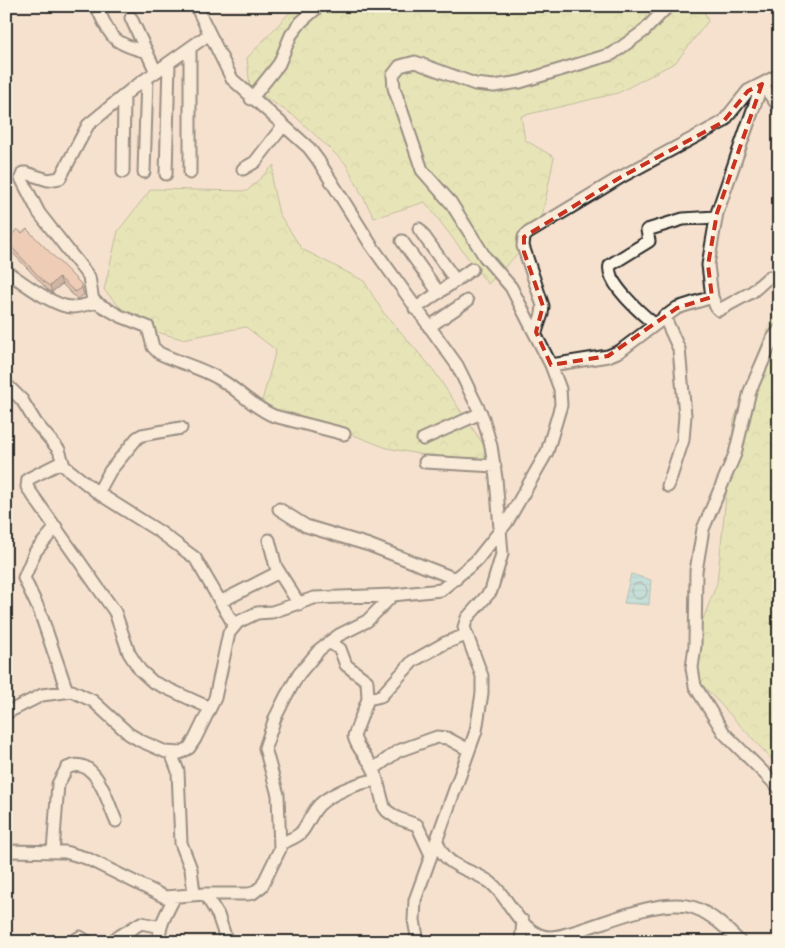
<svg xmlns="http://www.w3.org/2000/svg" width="785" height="948" font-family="'Architects Daughter',sans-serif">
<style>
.forest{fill:url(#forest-crowns);stroke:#808a64}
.water{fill:url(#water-rules);stroke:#65959b}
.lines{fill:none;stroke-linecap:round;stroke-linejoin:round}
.shore{stroke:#517276;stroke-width:1}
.minor-casing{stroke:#2b2b2b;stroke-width:15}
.minor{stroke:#fcf5e5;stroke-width:11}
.wall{fill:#c69884;stroke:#2b2b2b}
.shaded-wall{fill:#a17c6c;stroke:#2b2b2b}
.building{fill:#e6b19a;stroke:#2b2b2b}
.marked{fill:none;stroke:#c8321e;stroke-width:4;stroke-dasharray:10 6;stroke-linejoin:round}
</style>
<defs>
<pattern id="forest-crowns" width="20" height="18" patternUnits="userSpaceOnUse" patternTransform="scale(1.25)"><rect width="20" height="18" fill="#d5e89c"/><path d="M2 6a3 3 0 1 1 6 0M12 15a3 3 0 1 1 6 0" fill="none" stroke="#b7c787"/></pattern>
<pattern id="water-rules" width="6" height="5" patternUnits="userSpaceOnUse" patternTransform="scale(1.25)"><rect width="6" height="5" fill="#8bdce6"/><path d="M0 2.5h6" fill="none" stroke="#78bdc5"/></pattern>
</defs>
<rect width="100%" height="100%" fill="#f5e1ce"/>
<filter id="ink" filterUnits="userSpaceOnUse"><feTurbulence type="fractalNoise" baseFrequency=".02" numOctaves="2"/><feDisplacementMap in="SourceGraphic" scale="10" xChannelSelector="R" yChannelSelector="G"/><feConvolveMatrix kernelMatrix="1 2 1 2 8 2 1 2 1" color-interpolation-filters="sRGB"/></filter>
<g filter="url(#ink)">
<path class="forest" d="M296,6H702L708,21L676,62L618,93L521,116L525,140L554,157L539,232L488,284L425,202L374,218L346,164L296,117L250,88L247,58Z
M274,165L272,183L279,214L302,249L364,281L383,312L432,368L483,444L488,467L387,448L343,431L282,415L262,401L276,350L246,327L182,339L139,327L104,290L118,231L151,189L247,191Z
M779,311V767L685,666L717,583L734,420L773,315Z"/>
<path class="water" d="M631,574L651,580L649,605L624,603Z"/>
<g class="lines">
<path class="shore" d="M631 591a8 8 0 1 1 16 0a8 8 0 1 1-16 0Z"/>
<g class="minor-casing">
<path id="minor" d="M96,6C112,38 111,43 147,52
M196,6L232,79L309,148L318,160L371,245L457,365L483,418L491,446L496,478L502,554L491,591L467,618L464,627L482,676V693L476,731L415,900L414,920L418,942
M131,18L156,72
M208,35L133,88L88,125L60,178L48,180L26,173H23L21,178L39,213L89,277L93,301L120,316L148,327L153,347L159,353C177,362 198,367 216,377C237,388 252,407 274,416L344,434
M190,48V173
M762,84L779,107
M251,99L279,64L291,35L301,22L319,6
M243,169L255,162L283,126
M123,172L124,95
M144,172L147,78
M166,174L169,63
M419,229L456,281
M402,241L439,293
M6,271C21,281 54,307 72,307C80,307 88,304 96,302
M712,297L716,307L719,310L752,292L769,277
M415,309L472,269
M664,316L679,349L685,415L683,440L668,486
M654,324C642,314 605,282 610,265L649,241L647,230L683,219L716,217
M429,327L467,301
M779,330L773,338L750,391L735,454L703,529L696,571L695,646L692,668L695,686L724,733L779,788
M536,332L542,314L543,306L523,246L524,237L528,233L621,177L723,122L748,91L779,75
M551,365L608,356L620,351L677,308L712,297L708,265L717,213L762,84
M6,384L22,400L36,423L59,450L64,466L98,493L160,532L195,558L234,625
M423,439L481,413
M62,462L28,479L27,487L115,612L129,653L140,670L153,682L210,708
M425,462L495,466
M98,493L110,471L137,438L142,435L181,428
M279,509L306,526L369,545L456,579
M56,527L35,552L24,578L40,612L67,691
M269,540L276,567L299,604
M222,601L279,572
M368,699L381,696L413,661L445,643L466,635
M6,713L42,695L72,691L93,701L129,734L141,741L166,752L180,753L189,748L195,739L215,698L229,633L238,622L257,613L272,612L314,598L393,595L441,590L476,561L507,522L547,452L561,405L560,389L551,365L511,287L485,257L451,203L422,170L394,88L393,75L400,66L415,62L475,84L494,86L520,82L612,54L644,31L668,6
M171,753L178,771L181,843L191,869L194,893
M375,768L398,751L437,737L447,738L469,750
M377,780L384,807L387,811L397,818L417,825L431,855
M437,841C446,870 470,867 491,883C509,898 517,926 540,935C552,940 566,934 577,931C608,922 664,896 695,908C713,915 726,928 740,942
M280,844C308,832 300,833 315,810C325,795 359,782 377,780C373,759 357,752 354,736L368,699L367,681L346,665L340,649L329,642
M6,851L65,852L86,858L165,897L205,894L218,915L227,942
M53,852L58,784L67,768C96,754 107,801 116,821
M205,894H248L253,893L262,886L280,849L278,795L265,748L275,718L286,696L299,674L320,649L339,635L367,621L393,595
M72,942L80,937L88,942
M110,942L141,923L161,927
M159,942C158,926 168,911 174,898
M521,942L523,921"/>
</g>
<use href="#minor" class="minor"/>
</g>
<path class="wall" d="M6,231L11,236L22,233L81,284L84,295L77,299L62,284L52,292L48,290L7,247L6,248Z"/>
<path class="shaded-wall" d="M59,277L62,284L52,292L50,286Z"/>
<path class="building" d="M17,229L22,233L27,229L81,284L82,288L75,292L59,277L50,286L45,283L6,241V231L11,236Z"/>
</g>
<path d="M0 0H785V948H0ZM762,84L717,213L708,265L712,297L677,308L608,356L551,365L536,332L543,306L524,252V237L621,177L723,122L748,91Z" fill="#f5e1ce" fill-opacity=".55" fill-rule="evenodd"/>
<path class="marked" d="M762,84L717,213L708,265L712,297L677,308L608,356L551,365L536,332L543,306L524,252V237L621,177L723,122L748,91Z"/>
<rect width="785" height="948" fill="none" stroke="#fcf5e5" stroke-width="25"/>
<rect x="12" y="12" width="760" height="923" fill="none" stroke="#2b2b2b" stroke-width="2" filter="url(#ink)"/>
</svg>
